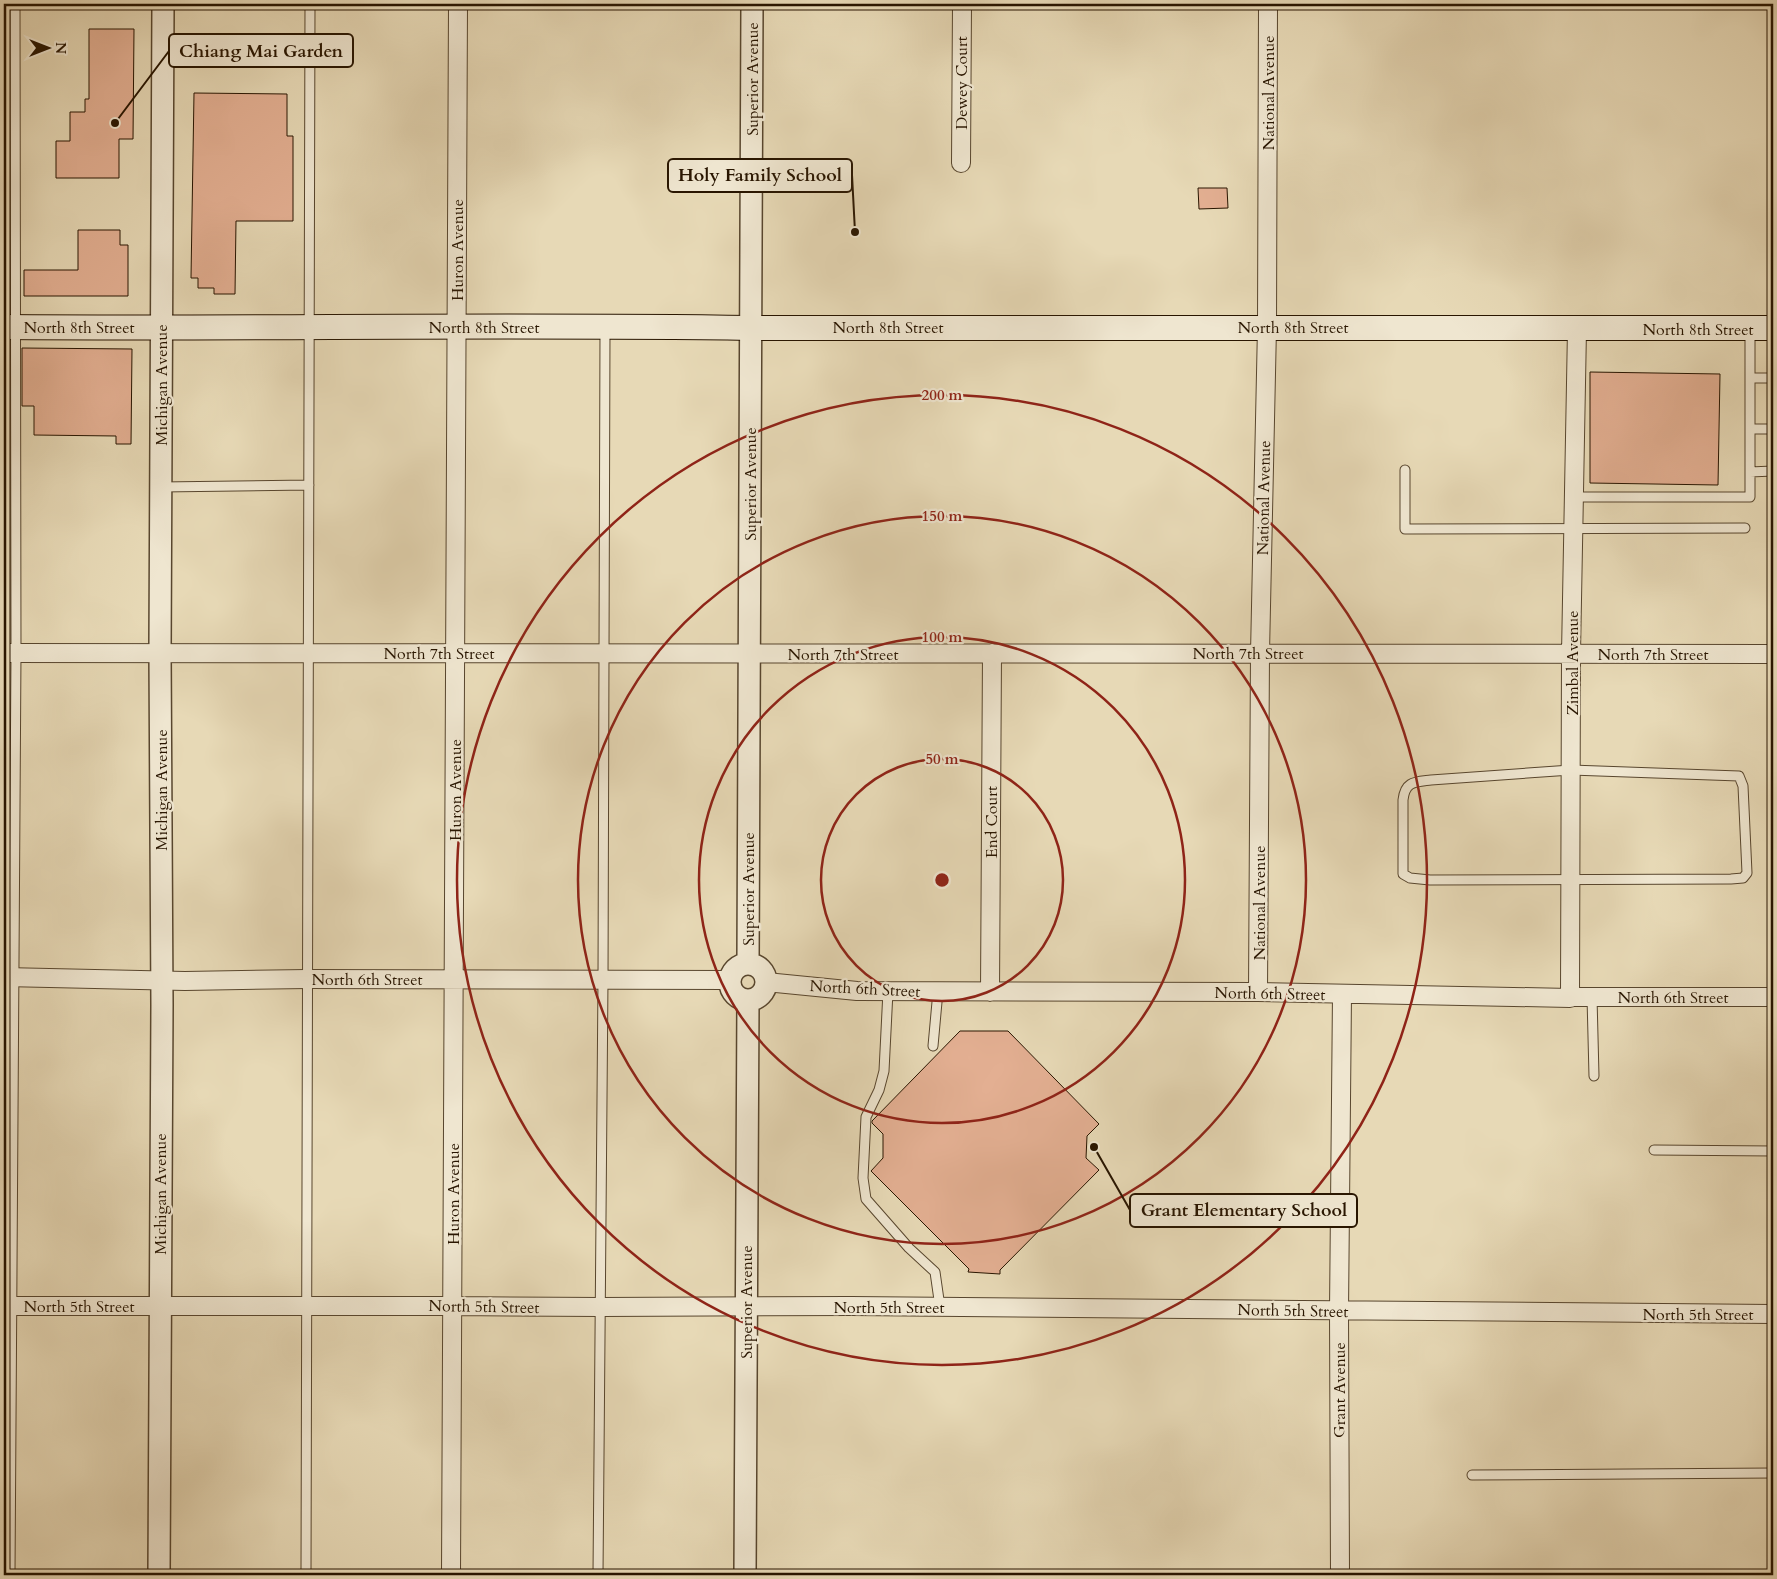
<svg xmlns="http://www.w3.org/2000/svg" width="1777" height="1579" font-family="Cardo,serif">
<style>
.building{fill:#e3af92;stroke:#281500}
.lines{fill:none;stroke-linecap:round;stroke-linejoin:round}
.service-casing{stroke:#58462e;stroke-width:11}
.minor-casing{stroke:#58462e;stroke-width:20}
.tertiary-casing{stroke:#58462e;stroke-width:24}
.secondary-casing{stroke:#281500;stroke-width:26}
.service{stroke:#efe6d0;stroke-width:9}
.minor{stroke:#efe6d0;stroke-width:18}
.tertiary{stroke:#efe6d0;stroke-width:21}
.secondary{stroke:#efe6d0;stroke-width:24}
.ring{fill:none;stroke:#8f2418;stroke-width:2.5}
.labels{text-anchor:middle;stroke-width:4.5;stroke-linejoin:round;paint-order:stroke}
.street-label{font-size:16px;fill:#281500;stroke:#efe6d0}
.centre{fill:#8f2418;stroke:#efe6d0;stroke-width:2.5}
.ring-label{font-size:15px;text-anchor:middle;font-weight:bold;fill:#8f2418;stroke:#efe6d0;stroke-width:4.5;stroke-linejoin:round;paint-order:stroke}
.leader{fill:none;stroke:#281500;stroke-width:2}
.callout-dot{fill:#281500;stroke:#efe6d0;stroke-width:2}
.callout{fill:#efe6d0;stroke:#281500;stroke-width:2}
.callout-label{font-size:18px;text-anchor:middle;font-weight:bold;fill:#281500}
</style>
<rect width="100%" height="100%" fill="#e7d9b6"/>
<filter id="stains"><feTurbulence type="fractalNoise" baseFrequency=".004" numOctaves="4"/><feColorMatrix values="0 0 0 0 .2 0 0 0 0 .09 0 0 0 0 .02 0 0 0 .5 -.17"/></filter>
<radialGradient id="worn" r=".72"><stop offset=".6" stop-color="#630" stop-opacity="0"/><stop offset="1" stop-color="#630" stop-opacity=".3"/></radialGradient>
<path class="building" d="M89,29H134L133,139H119V178H56V141H70V112H85V99H89Z
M194,93L287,94V136H293V221H236L235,294H214V288H198V278H191Z
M1198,188H1227L1228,208L1199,209Z
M78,230H120V245H128V296H24V270H78Z
M22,348L132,349L131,444H116V436L34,435V406H22Z
M4,353H9V406H4Z
M1590,372L1720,374L1718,485L1590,483Z
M960,1031H1008L1099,1124L1087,1136L1086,1158L1099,1170L1000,1270V1274L968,1272L969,1269L871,1171L883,1158V1134L872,1123V1121Z"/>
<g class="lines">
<g class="service-casing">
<path id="service" d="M1750,378H1773
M1750,429H1773
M1405,470V529L1745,528
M1750,472L1773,471
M161,487L309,485
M1574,497H1750V329
M1571,770L1739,776L1743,786L1747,873L1743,878L1731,879L1430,880L1410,878L1403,874V800C1405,781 1415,782 1431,780Z
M888,991L884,1071L879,1090L866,1117L863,1178L866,1199L909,1248L935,1272L940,1307
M1592,997L1594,1076
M933,1046L938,991
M1654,1150L1773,1151
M1472,1475L1773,1473
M10,1575L16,653L15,4
M306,1575L310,4
M598,1575L603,980L605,329"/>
</g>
<g class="minor-casing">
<path id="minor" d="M961,163L962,4
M4,653L1773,654
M4,977L185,981L307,979L730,980
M766,982L857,991L1258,992L1570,998V997H1773
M990,992L992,653
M1258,992L1260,653L1267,327L1268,4
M1570,997L1571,654L1577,329
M4,1306H452L601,1307L851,1306L1773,1314
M451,1575L458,4
M1340,1575L1339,1311L1342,994"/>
</g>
<g class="tertiary-casing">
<path id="tertiary" d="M748,964L752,4
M730 982a18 18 0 1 1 36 0a18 18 0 1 1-36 0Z
M159,1575L162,1005L160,652L163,4
M745,1575L748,1000"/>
</g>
<g class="secondary-casing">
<path id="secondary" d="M4,327C253,329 502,324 751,328H1773"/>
</g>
<use href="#service" class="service"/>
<use href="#minor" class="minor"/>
<use href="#tertiary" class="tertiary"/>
<use href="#secondary" class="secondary"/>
</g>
<g class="ring">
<circle cx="942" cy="880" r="121"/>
<circle cx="942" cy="880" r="243"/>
<circle cx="942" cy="880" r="364"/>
<circle cx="942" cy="880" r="485"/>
</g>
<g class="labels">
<g class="street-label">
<text transform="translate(752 79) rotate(-90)" y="6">Superior Avenue</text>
<text transform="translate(961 83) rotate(-90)" y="6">Dewey Court</text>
<text transform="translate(1268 93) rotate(-90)" y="6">National Avenue</text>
<text transform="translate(457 250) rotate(-90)" y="6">Huron Avenue</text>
<text x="79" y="333">North 8th Street</text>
<text x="484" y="333">North 8th Street</text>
<text x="888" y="333">North 8th Street</text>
<text x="1293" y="333">North 8th Street</text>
<text x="1698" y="335">North 8th Street</text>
<text transform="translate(161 385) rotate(-90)" y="6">Michigan Avenue</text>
<text transform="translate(750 484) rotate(-90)" y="6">Superior Avenue</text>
<text transform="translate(1263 498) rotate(-89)" y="6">National Avenue</text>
<text x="439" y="659">North 7th Street</text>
<text x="1248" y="659">North 7th Street</text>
<text x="843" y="660">North 7th Street</text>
<text x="1653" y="660">North 7th Street</text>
<text transform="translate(1572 663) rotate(-90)" y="6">Zimbal Avenue</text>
<text transform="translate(161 790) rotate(-90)" y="6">Michigan Avenue</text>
<text transform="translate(455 790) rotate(-90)" y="6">Huron Avenue</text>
<text transform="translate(991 822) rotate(-90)" y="6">End Court</text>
<text transform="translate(748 889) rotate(-90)" y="6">Superior Avenue</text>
<text transform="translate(1259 903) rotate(-90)" y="6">National Avenue</text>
<text x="367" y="985">North 6th Street</text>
<text transform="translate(865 988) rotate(3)" y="6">North 6th Street</text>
<text transform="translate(1270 993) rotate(1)" y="6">North 6th Street</text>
<text x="1673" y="1003">North 6th Street</text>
<text transform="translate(160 1194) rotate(-90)" y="6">Michigan Avenue</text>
<text transform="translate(453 1194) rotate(-90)" y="6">Huron Avenue</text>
<text transform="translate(746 1302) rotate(-90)" y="6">Superior Avenue</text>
<text x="79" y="1312">North 5th Street</text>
<text transform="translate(484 1306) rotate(1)" y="6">North 5th Street</text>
<text x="889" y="1313">North 5th Street</text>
<text transform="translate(1293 1310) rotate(1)" y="6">North 5th Street</text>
<text x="1698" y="1320">North 5th Street</text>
<text transform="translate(1339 1390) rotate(-90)" y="6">Grant Avenue</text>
</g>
</g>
<circle cx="942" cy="880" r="8" class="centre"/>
<g class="ring-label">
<text x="942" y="400">200 m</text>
<text x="942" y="521">150 m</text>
<text x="942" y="642">100 m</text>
<text x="942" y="764">50 m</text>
</g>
<path class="leader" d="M115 123L169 51M855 232L852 175M1094 1147L1130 1210"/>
<g class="callout-dot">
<circle cx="115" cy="123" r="5"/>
<circle cx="855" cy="232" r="5"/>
<circle cx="1094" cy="1147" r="5"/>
</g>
<g class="callout">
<rect x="169" y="34" width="184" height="33" rx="5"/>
<rect x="668" y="159" width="184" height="33" rx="5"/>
<rect x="1130" y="1194" width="227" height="33" rx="5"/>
</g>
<g class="callout-label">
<text x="261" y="57">Chiang Mai Garden</text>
<text x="760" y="181">Holy Family School</text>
<text x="1244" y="1216">Grant Elementary School</text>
</g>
<rect width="1777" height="1579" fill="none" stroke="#e7d9b6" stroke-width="20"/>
<rect x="5" y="5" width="1767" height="1569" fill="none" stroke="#281500" stroke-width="2.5"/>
<rect x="10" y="10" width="1757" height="1559" fill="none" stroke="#281500"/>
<g transform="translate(48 48) rotate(90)" stroke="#efe6d0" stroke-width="4" paint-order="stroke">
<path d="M0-4L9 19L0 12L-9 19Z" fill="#281500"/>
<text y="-8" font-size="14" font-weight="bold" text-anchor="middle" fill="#281500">N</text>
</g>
<rect width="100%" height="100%" filter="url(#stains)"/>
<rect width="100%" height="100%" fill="url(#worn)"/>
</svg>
